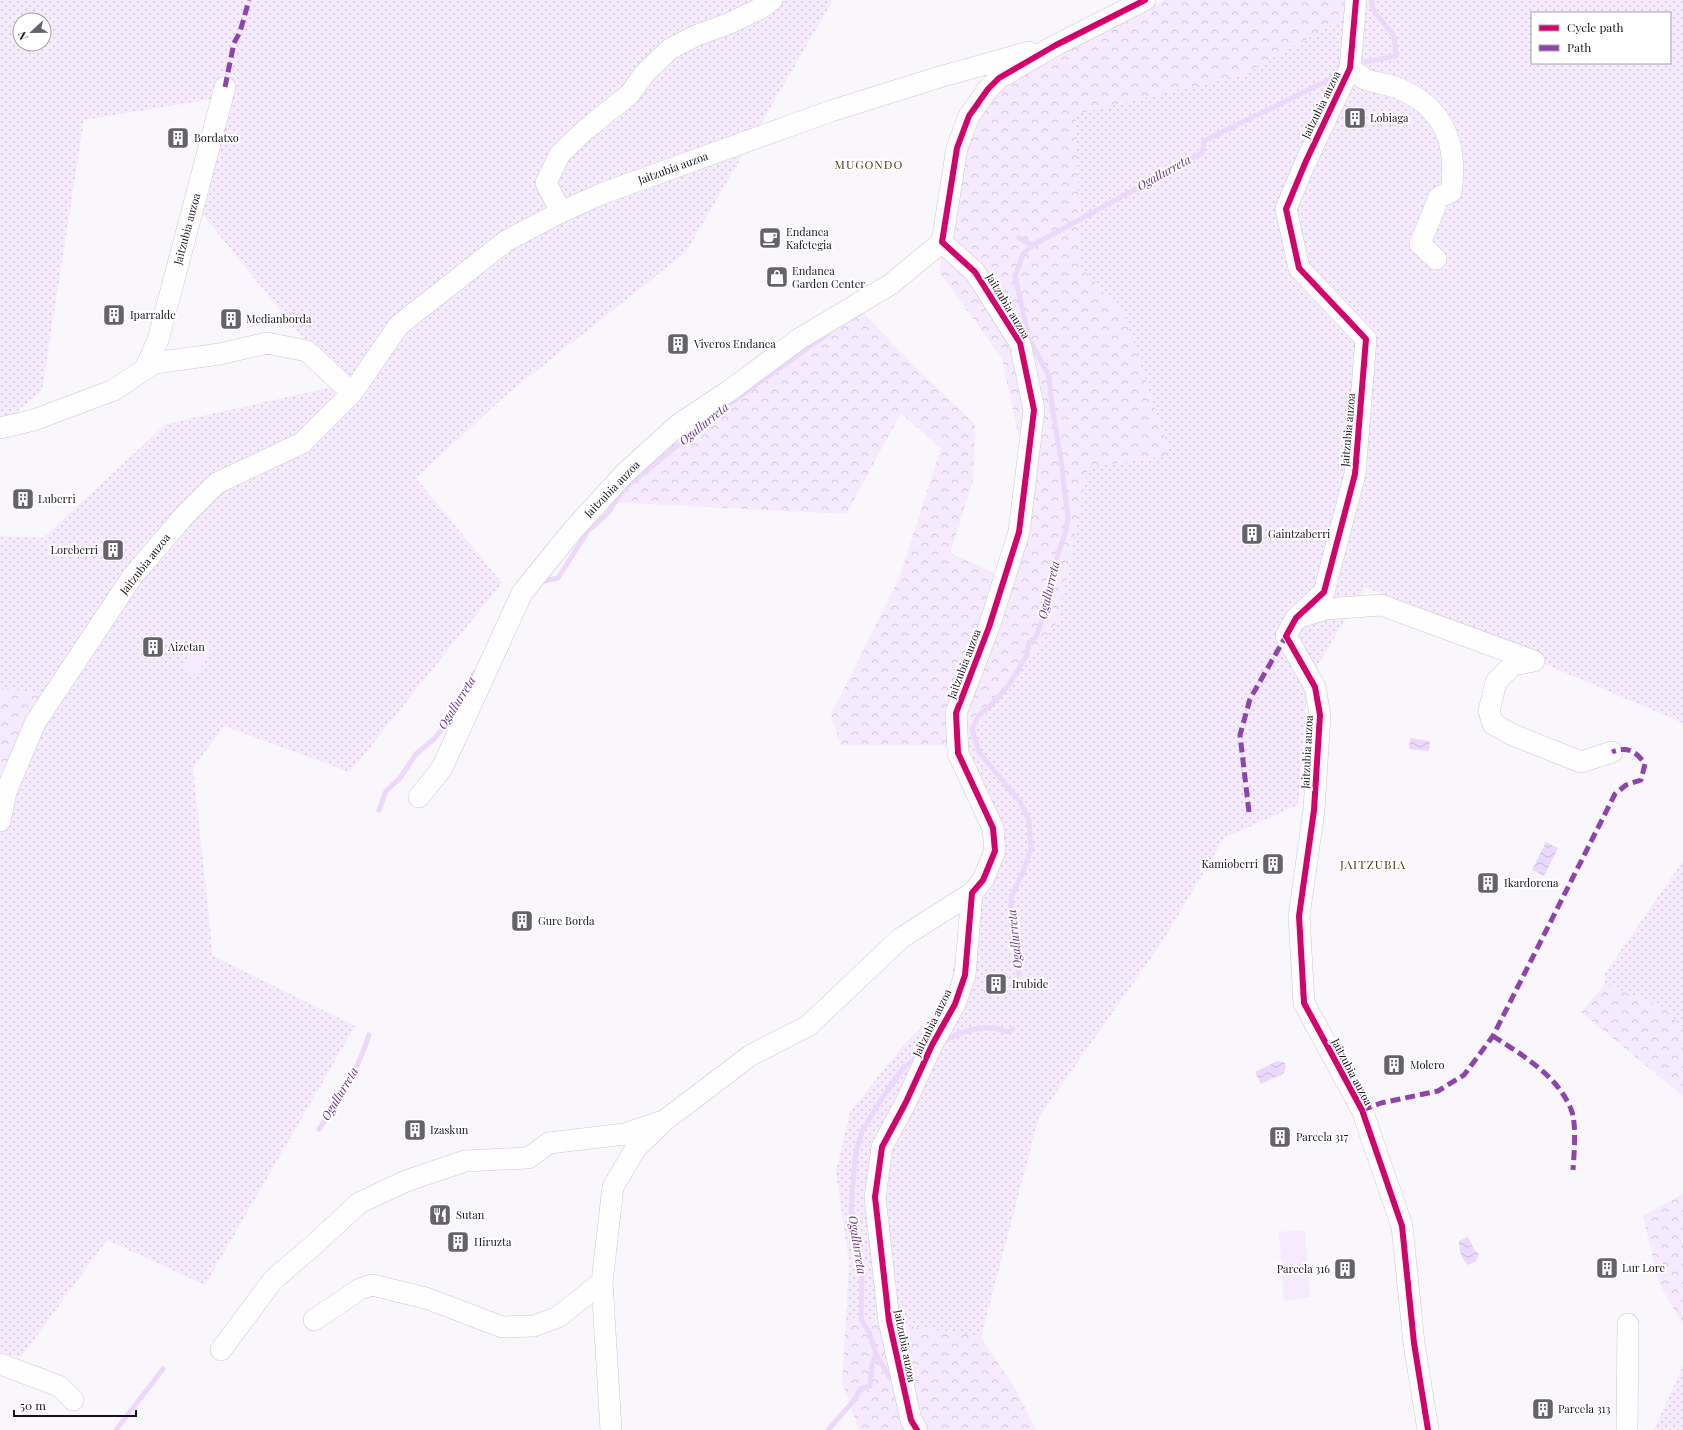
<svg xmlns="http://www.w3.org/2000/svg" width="1683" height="1430" font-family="'Playfair Display',serif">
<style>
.grass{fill:url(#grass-dots);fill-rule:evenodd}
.forest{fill:url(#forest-crowns)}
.park{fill:#f5eafe}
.water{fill:url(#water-waves)}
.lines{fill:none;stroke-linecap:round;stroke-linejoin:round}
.stream{stroke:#ecd8fb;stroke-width:5}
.minor-casing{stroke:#ccc8cf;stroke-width:22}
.minor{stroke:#fefeff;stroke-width:21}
.quiet{stroke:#8e44ad;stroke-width:5;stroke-dasharray:10 5;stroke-linecap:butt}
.cycleway-casing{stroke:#fff;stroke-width:8}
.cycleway{stroke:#d6006c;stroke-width:6}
.labels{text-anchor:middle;stroke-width:4;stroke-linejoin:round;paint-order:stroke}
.street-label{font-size:11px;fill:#17121b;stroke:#fff}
.poi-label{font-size:11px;fill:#17121b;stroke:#fff;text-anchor:start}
.neighbourhood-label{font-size:12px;letter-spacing:1px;fill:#453f15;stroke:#fff}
.water-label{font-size:12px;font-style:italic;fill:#6b338c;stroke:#fff}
</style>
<defs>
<pattern id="grass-dots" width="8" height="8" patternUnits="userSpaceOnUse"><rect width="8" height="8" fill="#f5eafe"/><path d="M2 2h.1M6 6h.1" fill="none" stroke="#d1c8d9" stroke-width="1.8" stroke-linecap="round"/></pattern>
<pattern id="forest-crowns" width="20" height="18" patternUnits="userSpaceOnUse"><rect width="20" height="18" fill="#f5eafe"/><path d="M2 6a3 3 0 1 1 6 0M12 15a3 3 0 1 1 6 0" fill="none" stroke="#d1c8d9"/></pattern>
<pattern id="water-waves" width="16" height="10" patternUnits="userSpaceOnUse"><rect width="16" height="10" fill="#ecd8fb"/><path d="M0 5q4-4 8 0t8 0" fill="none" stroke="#cab8d7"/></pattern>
</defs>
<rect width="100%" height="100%" fill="#f9f6fc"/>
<path class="grass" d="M0,0H833L686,252L505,396L416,478L502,583L350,772L224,726L193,768L213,956L355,1026L205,1285L107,1240L21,1357L0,1353V839L41,694L0,688V536L43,538L166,424L341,385L195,205L225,97L84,120L42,390L0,426ZM20,20H44V44H20Z
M1359,0H1683V723L1365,587L1308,681L1298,805L1224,838L1162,942L1039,1117L981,1337L846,1317L849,1263L836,1172L850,1112L901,1048L947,1001L964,913L989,827L961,746L1058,621L1088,467L1125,316L1080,266L1076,114L1245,74ZM1532,13H1670V63H1532Z
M1683,861V1027L1663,1007L1605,984L1604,975Z
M1683,1366V1430H1654Z"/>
<path class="forest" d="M1163,0H1359L1358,10L1245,74L1076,114L1080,266L1125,316L1171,456L1088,467L1058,621L961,746H841L831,715L899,579L941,448L901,413L846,514L606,502L687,428L858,307L910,362L975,424L973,481L950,553L1005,578L1030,490L1002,358L939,272L959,156L979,109L1017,75Z
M0,688L41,694L0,839Z
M1605,984L1663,1007L1683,1027V1096L1581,1012Z
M1683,1194V1325L1659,1283L1643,1216Z
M846,1317L981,1337L1016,1390L1036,1430H859L842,1382Z"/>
<path class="park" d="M197,639L212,646L197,676L182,668Z
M1305,1230L1310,1297L1284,1301L1279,1232Z"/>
<path class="water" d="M1410,738L1430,741L1429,751L1409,749Z
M1546,842L1558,848L1544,876L1532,870Z
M1278,1061L1285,1063L1286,1067L1284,1073L1261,1084L1255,1072Z
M1468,1237L1475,1251L1479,1254L1476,1261L1468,1265C1461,1258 1459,1250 1459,1241Z"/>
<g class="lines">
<path class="stream" d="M1365,62L1396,56L1394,36L1374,11L1371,0
M1019,238L1032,245
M540,582L558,578L588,531L607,514L625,488L725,407L828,334
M379,810L386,791L400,778L416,754L434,739L452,717L475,672
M1019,975L1011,925V898L1022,874L1031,849L1029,820L1020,802L979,752L972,729L979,715L990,706L1009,685L1027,655L1029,642L1036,637L1045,612L1051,573L1065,534L1068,518L1061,460L1052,406L1049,376L1029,339L1015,276L1023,254L1033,245L1202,153L1204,141L1333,78
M943,1043C958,1031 988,1022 1007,1032L1013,1029
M319,1129C340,1099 358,1070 369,1035
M876,1354L890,1378
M116,1430L163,1369
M828,1430L856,1398L860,1389L870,1386L872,1364L876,1354L869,1332L861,1319L862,1271L851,1210L855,1157L862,1131L881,1100L903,1068L917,1057"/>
<g class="minor-casing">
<path id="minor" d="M1356,0L1350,68L1306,161L1286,209L1299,268L1366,339L1355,474L1324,592L1296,618L1286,636L1315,687L1320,715L1314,810L1299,916L1304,1003L1362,1110L1402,1226L1414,1343L1428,1430
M1350,68C1355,72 1360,76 1365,79C1375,83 1387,84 1398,88C1445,108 1458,144 1451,192L1439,197L1420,244L1436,259
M561,212L546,183L560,154L585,130L630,94L645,73L670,49L695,36L730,23L759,9L772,0
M145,369L158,340L225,87
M0,428L34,420L114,390L154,363L220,354L267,343L307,351L352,393
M1300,617L1326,609L1381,605L1534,661L1513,665L1496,682L1489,711L1493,724L1513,735L1581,762L1612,752
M419,797L442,768L522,593L573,530L624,474L678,425L729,391L799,339L891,284L942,242
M0,821L6,792L35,723L132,577L183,517L217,483L302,443L352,393L399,325L506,241L561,212L601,194L831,111L943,76L1029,52
M314,1320L360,1289L372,1285L426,1298L502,1327L534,1326L558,1317L602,1282
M221,1350L273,1280L315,1244L359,1203L406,1181L465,1161L528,1158L549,1143L625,1134L660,1122
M0,1364L59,1386L73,1400
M611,1430L602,1282L613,1187L636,1148L664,1121L751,1055L808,1026L901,938L972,893
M917,1430L911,1420L889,1321L875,1197L882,1147L906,1102L932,1045L955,1004L965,975L972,893L983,880L995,851L993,828L958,753L956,713L989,627L1019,532L1034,410L1020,343L975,272L942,242L957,148L969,116L988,89L999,78L1056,45L1145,0
M1627,1430L1628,1324"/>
</g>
<use href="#minor" class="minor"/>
<path class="quiet" d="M225,87L234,43L240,32L249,0
M1249,812L1240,735L1250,699L1286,636
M1493,1036C1522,1055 1557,1075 1571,1109C1577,1124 1574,1153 1573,1170
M1362,1110L1381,1103L1438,1091L1464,1075L1493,1036L1615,794L1626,785L1641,780L1645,764C1636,751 1627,746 1612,752"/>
<g class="cycleway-casing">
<path id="cycleway" d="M1356,0L1350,68L1306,161L1286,209L1299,268L1366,339L1355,474L1324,592L1296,618L1286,636L1315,687L1320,715L1314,810L1299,916L1304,1003L1362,1110L1402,1226L1414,1343L1428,1430
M917,1430L911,1420L889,1321L875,1197L882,1147L906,1102L932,1045L955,1004L965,975L972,893L983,880L995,851L993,828L958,753L956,713L989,627L1019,532L1034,410L1020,343L975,272L942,242L957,148L969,116L988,89L999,78L1056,45L1145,0"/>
</g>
<use href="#cycleway" class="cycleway"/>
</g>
<defs>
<g id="building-square" transform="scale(1.15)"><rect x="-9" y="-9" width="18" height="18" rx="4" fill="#66626a" stroke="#fff"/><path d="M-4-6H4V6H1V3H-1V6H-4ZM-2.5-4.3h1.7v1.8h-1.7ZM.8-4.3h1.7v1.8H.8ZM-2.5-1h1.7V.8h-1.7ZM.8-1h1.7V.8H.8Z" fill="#fff"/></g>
<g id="cafe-square" transform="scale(1.15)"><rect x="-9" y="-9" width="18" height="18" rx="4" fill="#66626a" stroke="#fff"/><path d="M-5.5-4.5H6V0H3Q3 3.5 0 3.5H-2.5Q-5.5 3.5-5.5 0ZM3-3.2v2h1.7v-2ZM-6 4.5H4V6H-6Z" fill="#fff"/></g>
<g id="shop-square" transform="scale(1.15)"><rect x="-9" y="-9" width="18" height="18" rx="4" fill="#66626a" stroke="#fff"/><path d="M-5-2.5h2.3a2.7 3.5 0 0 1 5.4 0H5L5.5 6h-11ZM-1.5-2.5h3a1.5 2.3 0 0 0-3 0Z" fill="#fff"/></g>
<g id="restaurant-square" transform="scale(1.15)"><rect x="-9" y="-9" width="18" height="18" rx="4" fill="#66626a" stroke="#fff"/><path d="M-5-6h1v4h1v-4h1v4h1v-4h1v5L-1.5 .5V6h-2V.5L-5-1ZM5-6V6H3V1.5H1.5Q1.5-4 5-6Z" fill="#fff"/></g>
</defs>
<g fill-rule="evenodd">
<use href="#building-square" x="1355" y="118"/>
<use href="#building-square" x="178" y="138"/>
<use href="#cafe-square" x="770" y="238"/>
<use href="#shop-square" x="777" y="277"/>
<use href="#building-square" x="114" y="315"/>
<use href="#building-square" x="231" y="319"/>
<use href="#building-square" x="678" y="344"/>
<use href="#building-square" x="23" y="499"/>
<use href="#building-square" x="1252" y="534"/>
<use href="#building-square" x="113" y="550"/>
<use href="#building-square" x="153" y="647"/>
<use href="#building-square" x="1273" y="864"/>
<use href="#building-square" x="1488" y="883"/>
<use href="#building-square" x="522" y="921"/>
<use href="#building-square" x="996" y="984"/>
<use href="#building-square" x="1394" y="1065"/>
<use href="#building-square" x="415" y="1130"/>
<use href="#building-square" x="1280" y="1137"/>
<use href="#restaurant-square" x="440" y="1215"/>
<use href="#building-square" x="458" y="1242"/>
<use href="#building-square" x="1607" y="1268"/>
<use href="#building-square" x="1345" y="1269"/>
<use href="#building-square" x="1543" y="1409"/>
</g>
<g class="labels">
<g class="street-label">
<text transform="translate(1321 105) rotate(-64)" y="4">Jaitzubia auzoa</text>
<text transform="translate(673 168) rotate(-20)" y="4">Jaitzubia auzoa</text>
<text transform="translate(187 229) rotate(-75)" y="4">Jaitzubia auzoa</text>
<text transform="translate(1008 306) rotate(59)" y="4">Jaitzubia auzoa</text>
<text transform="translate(1348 430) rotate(-85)" y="4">Jaitzubia auzoa</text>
<text transform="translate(612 489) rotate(-46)" y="4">Jaitzubia auzoa</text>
<text transform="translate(145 564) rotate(-52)" y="4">Jaitzubia auzoa</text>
<text transform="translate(964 664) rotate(-69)" y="4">Jaitzubia auzoa</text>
<text transform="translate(1307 752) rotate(-87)" y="4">Jaitzubia auzoa</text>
<text transform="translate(932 1023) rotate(-64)" y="4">Jaitzubia auzoa</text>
<text transform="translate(1352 1072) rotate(62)" y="4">Jaitzubia auzoa</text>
<text transform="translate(905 1346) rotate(79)" y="4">Jaitzubia auzoa</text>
</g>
<g class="poi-label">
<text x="1370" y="122">Lobiaga</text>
<text x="194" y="142">Bordatxo</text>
<text x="786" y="236">Endanea<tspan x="786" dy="13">Kafetegia</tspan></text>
<text x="792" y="275">Endanea<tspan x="792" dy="13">Garden Center</tspan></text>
<text x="130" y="319">Iparralde</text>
<text x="246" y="323">Medianborda</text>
<text x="694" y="348">Viveros Endanea</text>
<text x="38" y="503">Luberri</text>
<text x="1268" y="538">Gaintzaberri</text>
<text x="98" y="554" text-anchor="end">Loreberri</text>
<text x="168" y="651">Aizetan</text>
<text x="1258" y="868" text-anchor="end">Kamioberri</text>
<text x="1504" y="887">Ikardorena</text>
<text x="538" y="925">Gure Borda</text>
<text x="1012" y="988">Irubide</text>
<text x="1410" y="1069">Molero</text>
<text x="430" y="1134">Izaskun</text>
<text x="1296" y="1141">Parcela 317</text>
<text x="456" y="1219">Sutan</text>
<text x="474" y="1246">Hiruzta</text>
<text x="1622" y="1272">Lur Lore</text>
<text x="1330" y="1273" text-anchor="end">Parcela 316</text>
<text x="1558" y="1413">Parcela 313</text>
</g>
<g class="neighbourhood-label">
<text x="869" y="169">MUGONDO</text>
<text x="1373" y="869">JAITZUBIA</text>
</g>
<g class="water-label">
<text transform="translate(1164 173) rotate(-29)" y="4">Ogallurreta</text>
<text transform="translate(704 424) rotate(-39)" y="4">Ogallurreta</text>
<text transform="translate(1049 590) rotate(-77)" y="4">Ogallurreta</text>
<text transform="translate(457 703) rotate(-58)" y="4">Ogallurreta</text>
<text transform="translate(1015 939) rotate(-96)" y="4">Ogallurreta</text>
<text transform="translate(340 1094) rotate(-59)" y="4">Ogallurreta</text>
<text transform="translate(857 1245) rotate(81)" y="4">Ogallurreta</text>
</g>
</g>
<rect x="1531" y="12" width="140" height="52" fill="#ffffff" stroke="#a2a0a4"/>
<rect x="1539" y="25" width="20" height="6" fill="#d6006c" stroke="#a2a0a4"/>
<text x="1567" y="32" font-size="12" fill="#17121b">Cycle path</text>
<rect x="1539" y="45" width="20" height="6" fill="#8e44ad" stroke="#a2a0a4"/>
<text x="1567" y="52" font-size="12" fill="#17121b">Path</text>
<g transform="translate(32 32) rotate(248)"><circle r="19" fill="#ffffff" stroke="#a2a0a4"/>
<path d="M0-3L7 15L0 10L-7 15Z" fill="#66626a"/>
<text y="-6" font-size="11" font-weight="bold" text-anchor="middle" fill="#17121b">N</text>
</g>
<path d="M14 1410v6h122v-6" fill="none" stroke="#17121b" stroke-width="2"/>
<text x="20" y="1410" font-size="12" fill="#17121b" stroke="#ffffff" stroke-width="3" paint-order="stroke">50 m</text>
</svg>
